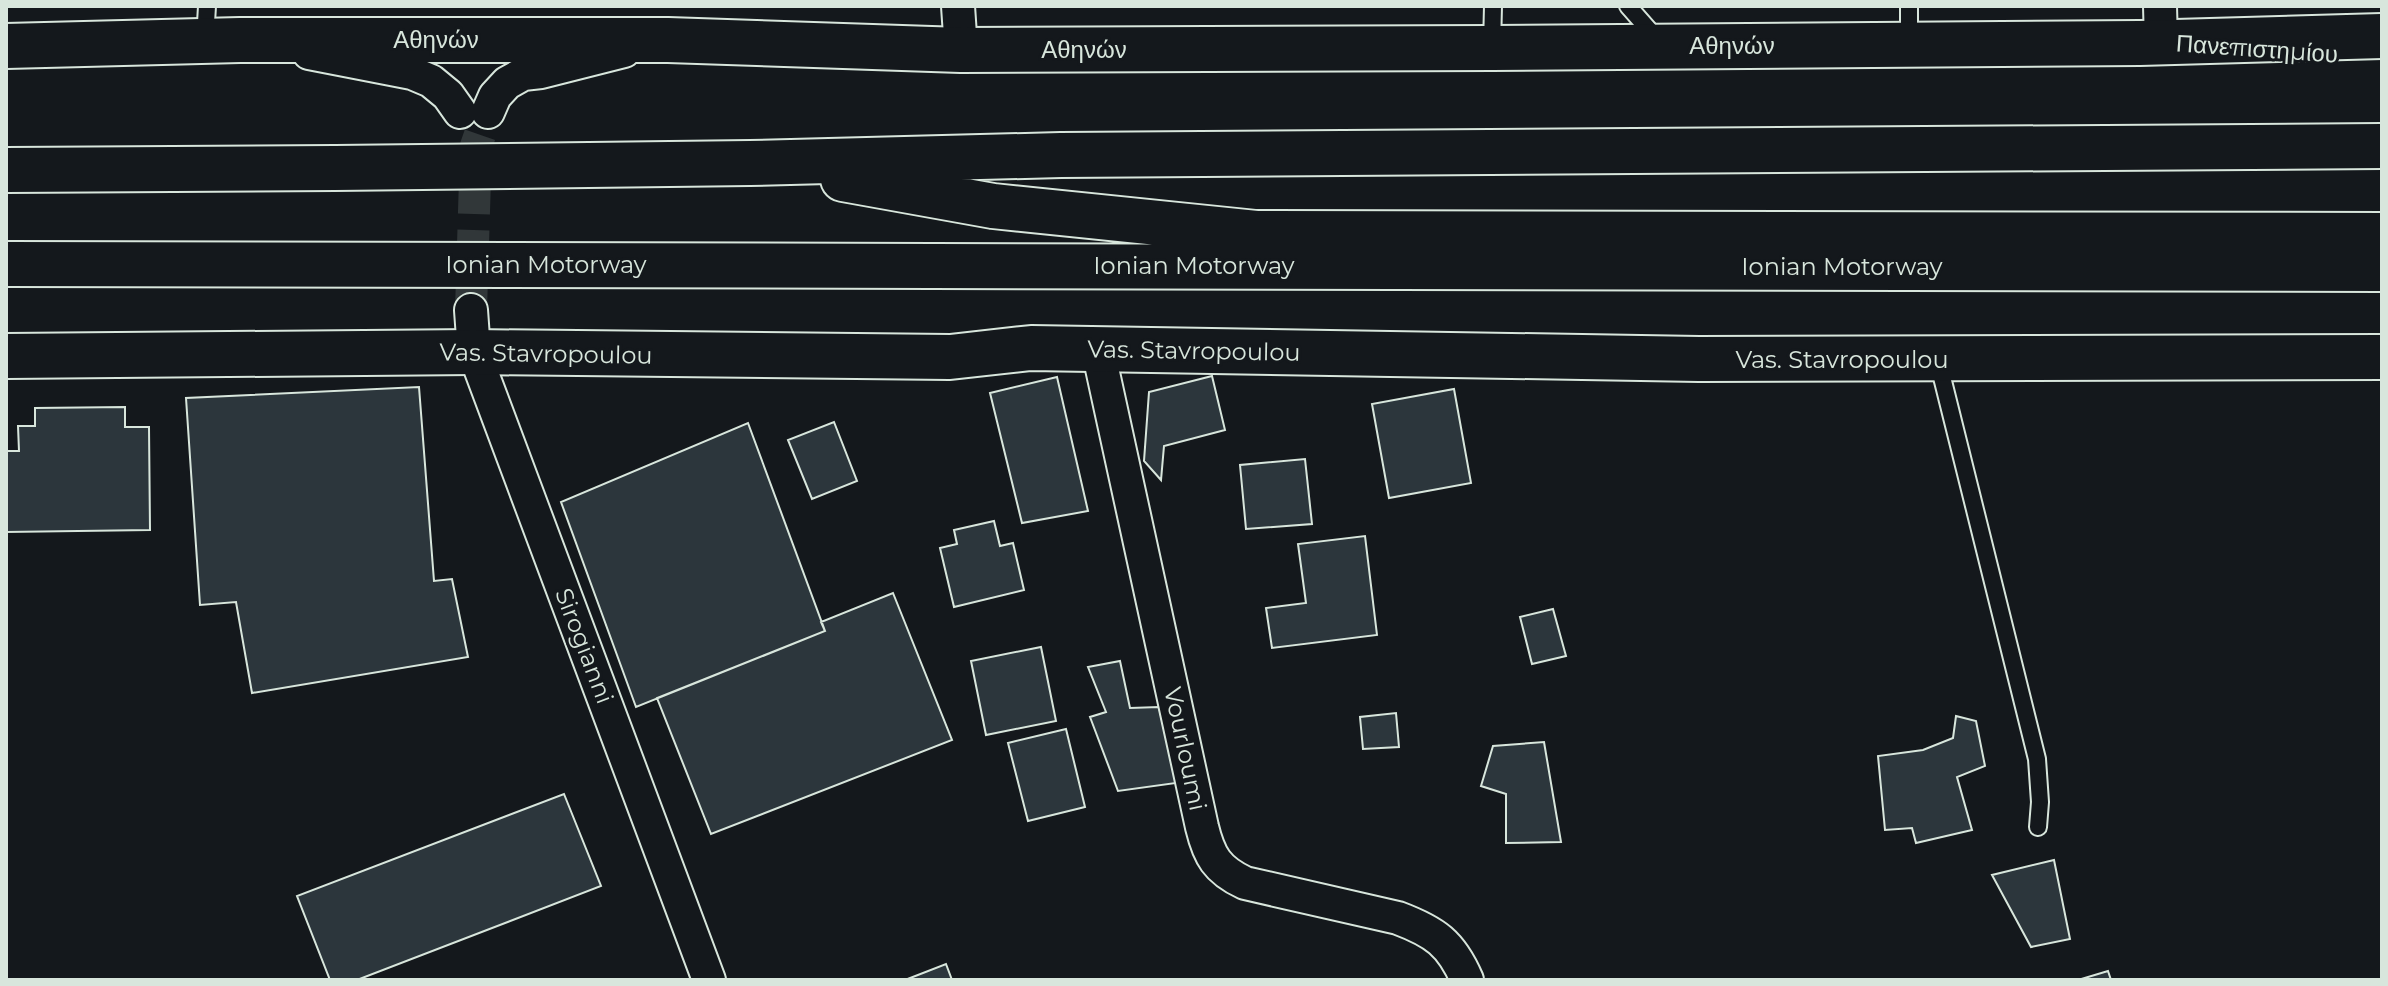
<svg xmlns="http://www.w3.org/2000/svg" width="2388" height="986" font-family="Montserrat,sans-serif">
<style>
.building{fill:#2c363c;stroke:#d8e6dc;stroke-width:2}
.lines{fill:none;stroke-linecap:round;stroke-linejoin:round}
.street-tunnel{stroke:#313739;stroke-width:32;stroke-dasharray:32 16;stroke-linecap:butt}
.lane-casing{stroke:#d8e6dc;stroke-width:20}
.street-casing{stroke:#d8e6dc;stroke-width:36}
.secondary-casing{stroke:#d8e6dc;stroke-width:48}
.primary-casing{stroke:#d8e6dc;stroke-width:48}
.highway-casing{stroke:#d8e6dc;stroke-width:48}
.lane{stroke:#14181c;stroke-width:16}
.street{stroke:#14181c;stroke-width:32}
.secondary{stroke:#14181c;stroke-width:44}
.primary{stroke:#14181c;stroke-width:44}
.highway{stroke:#14181c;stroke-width:44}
.labels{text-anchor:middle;stroke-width:6;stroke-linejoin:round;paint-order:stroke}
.street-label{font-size:24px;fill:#d8e6dc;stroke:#14181c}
</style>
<rect width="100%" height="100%" fill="#14181c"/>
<path class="building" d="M1212,376L1225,430L1164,446L1161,480L1144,461L1149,392Z
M1057,377L1088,511L1022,523L990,393Z
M419,387L434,581L452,579L468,657L252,693L236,602L200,605L186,398Z
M1454,389L1471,483L1389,498L1372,404Z
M125,407V427H149L150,530L6,532V451H19L18,426H35V408Z
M834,422L857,481L812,499L788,440Z
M748,423L825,631L636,707L561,502Z
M1305,459L1312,524L1246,529L1240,465Z
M994,521L1000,546L1013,543L1024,590L954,607L940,548L957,544L954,530Z
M1365,536L1377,635L1272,648L1266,608L1306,603L1298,544Z
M893,593L952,740L711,834L657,698L825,631L821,622Z
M1553,609L1566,656L1532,664L1520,617Z
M1041,647L1056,721L986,735L971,661Z
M1120,661L1130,708L1159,707L1176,783L1118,791L1090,717L1106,712L1088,667Z
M1396,713L1399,747L1363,749L1360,717Z
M1956,716L1976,721L1985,766L1957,777L1972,830L1916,843L1912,828L1885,830L1878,756L1923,750L1953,738Z
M1066,729L1085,807L1028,821L1008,743Z
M1544,742L1561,842L1506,843V794L1481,786L1493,746Z
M564,794L601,886L357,980H330L297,896Z
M2054,860L2070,939L2031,947L1992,875Z
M946,964L952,980H905Z
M2108,971L2111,980H2078Z"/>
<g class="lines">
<path class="street-tunnel" d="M471,310L476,146L488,112"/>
<g class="lane-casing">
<path id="lane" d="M1628,6L1657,39
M205,40L207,6
M1909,43V6
M1492,46L1493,6
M1938,361L2037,759L2040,802L2038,827"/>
</g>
<g class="street-casing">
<path id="street" d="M958,6L961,50
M2160,6L2161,43
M309,53L412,73L431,81L448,95L460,112
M488,112L495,96L507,83L523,74L541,72L624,51
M471,310L474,352L709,980
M1098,350L1202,827C1209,856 1217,870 1245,883L1398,918C1435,932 1451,943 1467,980"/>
</g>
<g class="secondary-casing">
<path id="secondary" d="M6,356L474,352L950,357L1031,348L1699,359L2382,357"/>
</g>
<g class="primary-casing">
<path id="primary" d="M6,46L240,40H668L961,50L1492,48L2140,43L2382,36"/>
</g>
<g class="highway-casing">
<path id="highway" d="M6,170L335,168L750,163L1061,155L2382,146
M843,179L993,206L1256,233L2382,235
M6,264L2382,269"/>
</g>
<use href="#lane" class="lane"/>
<use href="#street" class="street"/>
<use href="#secondary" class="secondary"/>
<use href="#primary" class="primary"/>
<use href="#highway" class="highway"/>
</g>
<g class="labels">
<g class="street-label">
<text x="436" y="48">Αθηνών</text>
<text x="1732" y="54">Αθηνών</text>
<text transform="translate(2257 49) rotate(4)" y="8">Πανεπιστημίου</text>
<text x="1084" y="58">Αθηνών</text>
<text x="546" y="273">Ionian Motorway</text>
<text x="1194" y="274">Ionian Motorway</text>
<text x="1842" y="275">Ionian Motorway</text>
<text transform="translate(1194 351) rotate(1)" y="8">Vas. Stavropoulou</text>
<text transform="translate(546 354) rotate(1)" y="8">Vas. Stavropoulou</text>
<text x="1842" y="368">Vas. Stavropoulou</text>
<text transform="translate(584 646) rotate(69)" y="8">Sirogianni</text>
<text transform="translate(1185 749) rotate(78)" y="8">Vourloumi</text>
</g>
</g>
<rect width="2388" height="986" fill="none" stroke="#d8e6dc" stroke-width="16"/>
</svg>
